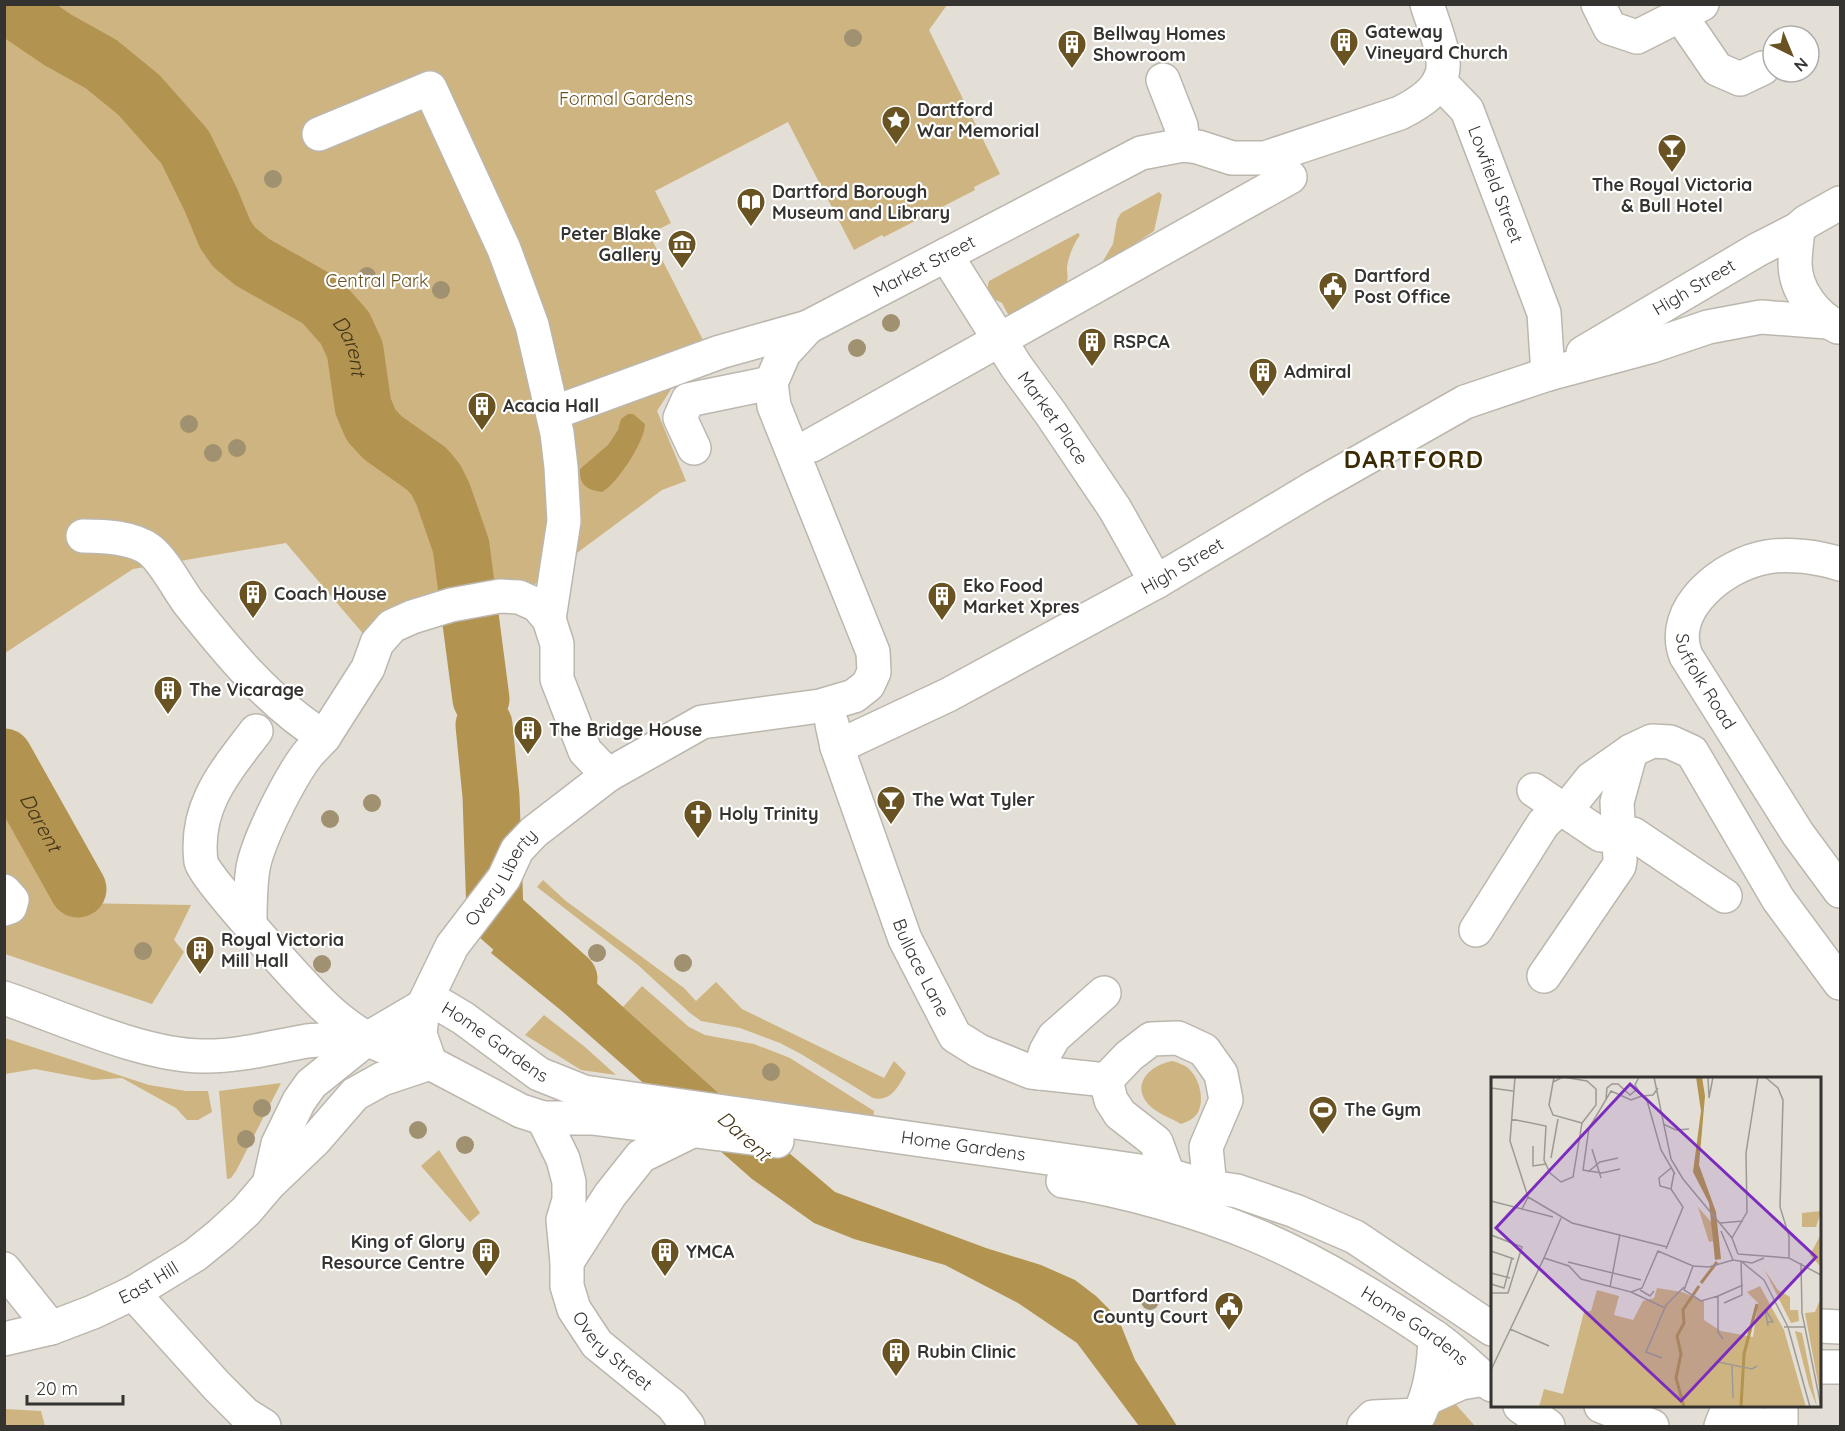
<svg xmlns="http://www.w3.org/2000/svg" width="1845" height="1431" font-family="Quicksand,sans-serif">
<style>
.green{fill:#ceb480}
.water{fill:#b29350}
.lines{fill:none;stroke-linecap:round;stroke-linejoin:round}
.river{stroke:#b29350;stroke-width:57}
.minor-casing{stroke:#bcb7ae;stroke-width:36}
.major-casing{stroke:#bcb7ae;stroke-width:36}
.minor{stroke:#fff;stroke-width:33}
.major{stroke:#fff;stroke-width:33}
.tree{fill:#a09171}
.labels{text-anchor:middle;stroke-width:4.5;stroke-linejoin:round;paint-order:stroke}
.poi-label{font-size:18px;font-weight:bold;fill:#353330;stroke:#fff;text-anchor:start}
.park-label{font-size:18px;fill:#69521f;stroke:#fff}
.street-label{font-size:18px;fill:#353330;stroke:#fff}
.water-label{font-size:20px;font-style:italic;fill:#423416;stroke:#fff}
.district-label{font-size:24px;font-weight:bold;letter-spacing:1.5px;fill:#3b2a01;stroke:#fff}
.inset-river{fill:none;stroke:#b29350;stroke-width:3}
.inset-road{fill:none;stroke:#9d9a94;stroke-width:1.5}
.view{fill:#7b2cbf;fill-opacity:0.15;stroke:#7b2cbf;stroke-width:3}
.inset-edge{fill:none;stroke:#353330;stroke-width:3}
</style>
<rect width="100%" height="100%" fill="#e3dfd6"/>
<path class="green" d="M5,5H947L929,30L1000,174L974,187L975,190L884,237L882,235L854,250L788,122L655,191L671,223L649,234L703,340L657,411L686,481L662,490L535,584L420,609L371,643L286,543L133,569L5,653Z
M1159,192L1162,195L1154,231L1105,264L1103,261L1113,244L1117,220L1121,213Z
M1078,233L1080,235C1073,245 1069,255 1067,267C1067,275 1069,279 1065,286L1009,316L1002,303L990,297L987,290L989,281Z
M4,801L76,903L191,905L174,940L184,952L152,1004L5,954Z
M543,880L566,901L684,988L696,1001L716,982L742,1009L884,1078L894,1061L906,1073C898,1087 891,1102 873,1098L801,1054L780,1043L740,1028L701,1021L690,1013L638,965L537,887Z
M642,986L689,1027L705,1035L754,1044L790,1058L874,1111L873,1119L723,1097L623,1007Z
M544,1015L585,1047L616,1075L581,1070L525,1035Z
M5,1038L149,1085L186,1091H208L212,1112L198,1120H187L176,1108L122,1078L93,1080L35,1069L5,1074Z
M1173,1061C1178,1063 1186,1065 1190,1070C1200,1080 1205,1101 1197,1114C1193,1119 1187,1122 1181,1124C1171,1118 1156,1113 1148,1104C1130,1083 1152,1064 1173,1061Z
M281,1083L236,1171L231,1178L227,1179L219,1091Z
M439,1150L480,1213L470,1222L421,1166Z
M1451,1399L1475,1426H1423Z
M5,1409L41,1411L45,1426H5Z"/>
<path class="water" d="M628,414H633L645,424C645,441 617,484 602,492C587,490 579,485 580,469L608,445L618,430L621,419Z
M516,917L571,960L723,1097L835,1192L986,1248L1041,1265L1075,1280L1096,1296L1118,1318L1135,1360L1177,1426H1139L1077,1343L1018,1303L945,1265L854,1239L814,1223L752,1179L563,1012L491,953Z"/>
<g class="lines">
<g class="river">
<path id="s1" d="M5,4L58,40L101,64L139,95L185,147L211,200L225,234L234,247L252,262L321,301L345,328L355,350L363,406L371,425L383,438L427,469L436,480L443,494L461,546L481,699"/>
<path d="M484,725L491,796L495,913L569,979"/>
<path id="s2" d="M4,757L78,889"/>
</g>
<g class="minor-casing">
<g id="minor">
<path d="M1598,4L1610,28L1637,37L1702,4"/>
<path d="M1680,15L1717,69L1740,79L1763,68"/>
<path d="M1163,80L1181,126L1183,145"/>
<path id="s3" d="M1439,81L1467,110L1544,313L1548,374"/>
<path d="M319,134L430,88L504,249L532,325L557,433L561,467L564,521L549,619"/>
<path d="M1798,229C1797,240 1795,252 1795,263C1795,290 1815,316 1838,327"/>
<path id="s4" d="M946,255L1016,366L1051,414L1115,509L1156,582"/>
<path id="s5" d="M1583,353L1757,250L1798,229L1806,222L1840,203"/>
<path d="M553,413L720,352L808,327"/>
<path d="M812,445L1290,177"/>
<path d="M694,448L680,418L688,400L771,383"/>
<path d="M83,536C104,536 133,537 150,550C164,561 177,587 188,602C226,650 271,705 324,737L368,668L377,643L392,626L412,617L451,605L500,596L519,597L537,605L549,619L557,644V679L585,751L608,775"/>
<path id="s6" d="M1840,564C1819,557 1789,553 1767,557C1725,564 1667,608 1686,656L1798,834L1840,891"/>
<path id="s7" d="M832,724L837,747L905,939L955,1036L979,1051L1031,1072L1106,1080"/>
<path d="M256,731C225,772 194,806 201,862C203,876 305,988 322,1004C334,1016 351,1029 366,1038C383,1049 410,1055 430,1063"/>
<path id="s8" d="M837,747L948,695L1156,582L1315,487L1465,402L1548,374L1652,346L1708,327L1761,317L1827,322"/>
<path d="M1534,790L1601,835L1633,834L1725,896"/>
<path d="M4,891L12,900L10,907L4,909"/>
<path d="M250,924C250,905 250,886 253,868C258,840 290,777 308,754C313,748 319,743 324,737"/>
<path d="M1476,930L1543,824L1552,815L1566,810L1591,779L1631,751L1652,741L1670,742L1692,752L1778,899L1840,983"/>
<path d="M1544,976L1619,866L1620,860L1617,802L1631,751"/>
<path d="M4,998C63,1018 141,1055 202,1056C237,1057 273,1047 307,1041C327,1039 347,1039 367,1039"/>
<path d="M1039,1073L1046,1051L1054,1037L1104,993"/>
<path id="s9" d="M543,1118L563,1159L569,1182V1200L563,1220L567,1262V1286L574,1309L597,1344L672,1405L688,1426"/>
<path d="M1168,1175L1156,1142L1120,1114L1111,1100L1106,1080L1129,1056L1151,1039L1178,1038L1204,1050L1221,1074L1226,1100L1206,1147L1210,1187"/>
<path d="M567,1262L610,1195L641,1156L692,1131"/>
<path d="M4,1269L51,1328"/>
<path d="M133,1293L216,1385L245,1414L264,1426"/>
<path d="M1820,1326L1840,1327"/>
<path d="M1820,1367H1840"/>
<path d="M1426,1399L1461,1383L1485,1379"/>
<path d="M1364,1426L1373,1417L1419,1415C1431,1389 1434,1365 1435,1337"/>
<path d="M1721,1426L1729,1406"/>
<path d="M1781,1426V1406"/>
</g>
</g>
<g class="major-casing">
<g id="major">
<path id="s10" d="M430,1063L420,1034L423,1006L452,946L504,878L517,850L534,832L608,775L702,722L820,706L854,696L868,685L874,672L873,652L774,406L771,383L784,353L808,327L1141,153L1183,145L1198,147L1232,158H1265L1400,113C1462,82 1444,58 1427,4"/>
<path d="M430,1063L521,1111L543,1118H592L777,1141"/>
<path id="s11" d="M1063,1181C1123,1190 1198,1211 1255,1235C1317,1261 1377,1298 1433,1336C1454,1350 1472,1369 1492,1385"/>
<path id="s12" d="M269,1184L278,1144L299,1101L311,1084L367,1039L423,1006L441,1005L463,1018L539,1074L584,1092L1168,1175L1210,1187L1237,1191L1295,1211L1355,1237L1492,1329"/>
<path id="s13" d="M4,1339L51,1328L93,1312L133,1293L195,1255L221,1234L246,1211L269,1184L315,1140L355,1094L382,1079L430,1063"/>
<path d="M1520,1406L1548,1426"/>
<path d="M1601,1406L1652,1426"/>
<path d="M1733,1426L1751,1423L1769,1426"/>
</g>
</g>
<use href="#minor" class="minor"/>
<use href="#major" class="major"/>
</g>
<g class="tree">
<circle cx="853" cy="38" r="9"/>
<circle cx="273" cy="179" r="9"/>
<circle cx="367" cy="276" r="9"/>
<circle cx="441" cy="290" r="9"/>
<circle cx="891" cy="323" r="9"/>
<circle cx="857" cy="348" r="9"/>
<circle cx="189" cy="424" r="9"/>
<circle cx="237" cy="448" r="9"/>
<circle cx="213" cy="453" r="9"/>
<circle cx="372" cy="803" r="9"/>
<circle cx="330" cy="819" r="9"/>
<circle cx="143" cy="951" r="9"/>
<circle cx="597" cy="953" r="9"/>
<circle cx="683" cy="963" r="9"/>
<circle cx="322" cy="964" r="9"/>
<circle cx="771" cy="1072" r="9"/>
<circle cx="262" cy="1108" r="9"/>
<circle cx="418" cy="1130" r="9"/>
<circle cx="246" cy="1139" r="9"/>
<circle cx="465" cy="1145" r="9"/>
<circle cx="1150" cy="1301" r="9"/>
</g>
<defs>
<g id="building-pin" transform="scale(1.5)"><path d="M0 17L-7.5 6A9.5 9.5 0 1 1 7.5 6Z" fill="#695322" stroke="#fff"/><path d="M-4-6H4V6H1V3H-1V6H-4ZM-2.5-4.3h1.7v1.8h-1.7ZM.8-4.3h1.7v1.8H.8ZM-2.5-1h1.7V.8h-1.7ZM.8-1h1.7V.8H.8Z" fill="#fff"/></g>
<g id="sight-pin" transform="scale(1.5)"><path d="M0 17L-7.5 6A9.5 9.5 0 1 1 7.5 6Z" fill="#695322" stroke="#fff"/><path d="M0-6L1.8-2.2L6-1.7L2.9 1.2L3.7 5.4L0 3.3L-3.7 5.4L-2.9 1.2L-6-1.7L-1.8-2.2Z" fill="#fff"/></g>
<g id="bar-pin" transform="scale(1.5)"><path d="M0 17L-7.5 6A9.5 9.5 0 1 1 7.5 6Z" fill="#695322" stroke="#fff"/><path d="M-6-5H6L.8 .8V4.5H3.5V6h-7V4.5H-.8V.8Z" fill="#fff"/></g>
<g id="library-pin" transform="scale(1.5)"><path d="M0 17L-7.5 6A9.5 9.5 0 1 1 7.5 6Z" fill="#695322" stroke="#fff"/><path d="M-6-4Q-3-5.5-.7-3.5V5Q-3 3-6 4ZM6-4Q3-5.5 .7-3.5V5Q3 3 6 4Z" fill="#fff"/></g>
<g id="museum-pin" transform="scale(1.5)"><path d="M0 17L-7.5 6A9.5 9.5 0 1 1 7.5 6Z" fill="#695322" stroke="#fff"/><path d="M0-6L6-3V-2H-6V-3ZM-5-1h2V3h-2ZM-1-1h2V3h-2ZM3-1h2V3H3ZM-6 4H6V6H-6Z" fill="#fff"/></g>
<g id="civic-pin" transform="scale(1.5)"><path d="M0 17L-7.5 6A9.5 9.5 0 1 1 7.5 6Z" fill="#695322" stroke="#fff"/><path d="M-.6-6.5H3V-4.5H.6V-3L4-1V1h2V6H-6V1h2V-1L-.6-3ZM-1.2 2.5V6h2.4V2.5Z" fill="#fff"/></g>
<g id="church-pin" transform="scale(1.5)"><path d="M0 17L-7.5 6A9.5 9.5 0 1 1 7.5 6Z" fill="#695322" stroke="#fff"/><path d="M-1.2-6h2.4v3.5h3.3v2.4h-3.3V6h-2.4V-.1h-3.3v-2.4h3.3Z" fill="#fff"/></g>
<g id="stadium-pin" transform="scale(1.5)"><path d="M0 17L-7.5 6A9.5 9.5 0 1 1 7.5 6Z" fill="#695322" stroke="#fff"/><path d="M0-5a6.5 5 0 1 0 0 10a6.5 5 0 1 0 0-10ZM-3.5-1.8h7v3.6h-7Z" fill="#fff"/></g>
</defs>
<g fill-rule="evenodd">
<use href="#building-pin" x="1344" y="42"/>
<use href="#building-pin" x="1072" y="44"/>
<use href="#sight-pin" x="896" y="120"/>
<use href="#bar-pin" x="1672" y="148"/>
<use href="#library-pin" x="751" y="202"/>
<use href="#museum-pin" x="682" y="244"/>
<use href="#civic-pin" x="1333" y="286"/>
<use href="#building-pin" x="1092" y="342"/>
<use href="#building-pin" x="1263" y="372"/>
<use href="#building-pin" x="482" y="406"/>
<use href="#building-pin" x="253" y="594"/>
<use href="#building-pin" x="942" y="596"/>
<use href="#building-pin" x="168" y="690"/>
<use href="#building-pin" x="528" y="730"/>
<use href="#bar-pin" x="891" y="800"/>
<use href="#church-pin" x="698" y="814"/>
<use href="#building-pin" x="200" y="950"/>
<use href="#stadium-pin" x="1323" y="1110"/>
<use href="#building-pin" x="486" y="1252"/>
<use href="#building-pin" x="665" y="1252"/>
<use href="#civic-pin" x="1229" y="1306"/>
<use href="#building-pin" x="896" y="1352"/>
</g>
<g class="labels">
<g class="poi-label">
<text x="1365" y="38">Gateway<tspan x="1365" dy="21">Vineyard Church</tspan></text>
<text x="1093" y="40">Bellway Homes<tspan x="1093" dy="21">Showroom</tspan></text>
<text x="917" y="116">Dartford<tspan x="917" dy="21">War Memorial</tspan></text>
<text x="1672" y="191" text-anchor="middle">The Royal Victoria<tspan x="1672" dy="21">&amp; Bull Hotel</tspan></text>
<text x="772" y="198">Dartford Borough<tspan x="772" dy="21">Museum and Library</tspan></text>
<text x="661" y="240" text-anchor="end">Peter Blake<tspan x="661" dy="21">Gallery</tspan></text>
<text x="1354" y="282">Dartford<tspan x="1354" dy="21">Post Office</tspan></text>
<text x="1113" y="348">RSPCA</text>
<text x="1284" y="378">Admiral</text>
<text x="503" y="412">Acacia Hall</text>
<text x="963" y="592">Eko Food<tspan x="963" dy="21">Market Xpres</tspan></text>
<text x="274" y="600">Coach House</text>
<text x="189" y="696">The Vicarage</text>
<text x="549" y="736">The Bridge House</text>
<text x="912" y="806">The Wat Tyler</text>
<text x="719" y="820">Holy Trinity</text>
<text x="221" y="946">Royal Victoria<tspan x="221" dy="21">Mill Hall</tspan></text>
<text x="1344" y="1116">The Gym</text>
<text x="465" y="1248" text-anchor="end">King of Glory<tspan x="465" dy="21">Resource Centre</tspan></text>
<text x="686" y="1258">YMCA</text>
<text x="1208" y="1302" text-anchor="end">Dartford<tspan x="1208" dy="21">County Court</tspan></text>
<text x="917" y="1358">Rubin Clinic</text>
</g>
<g class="park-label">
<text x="626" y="105">Formal Gardens</text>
<text x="377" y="287">Central Park</text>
</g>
<g class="street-label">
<text dy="6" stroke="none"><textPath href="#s3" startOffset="120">Lowfield Street</textPath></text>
<text dy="6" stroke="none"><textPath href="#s10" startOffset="1162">Market Street</textPath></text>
<text dy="6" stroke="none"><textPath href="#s5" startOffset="129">High Street</textPath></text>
<text dy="6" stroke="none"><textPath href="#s4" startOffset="195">Market Place</textPath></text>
<text dy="6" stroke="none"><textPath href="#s8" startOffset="390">High Street</textPath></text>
<text dy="6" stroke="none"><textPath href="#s6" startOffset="249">Suffolk Road</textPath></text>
<text dy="6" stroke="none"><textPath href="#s10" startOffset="210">Overy Liberty</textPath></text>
<text dy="6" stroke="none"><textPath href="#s7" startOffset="260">Bullace Lane</textPath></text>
<text dy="6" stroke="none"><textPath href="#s12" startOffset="330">Home Gardens</textPath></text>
<text dy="6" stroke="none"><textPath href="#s12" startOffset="816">Home Gardens</textPath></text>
<text dy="6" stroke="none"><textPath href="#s13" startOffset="156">East Hill</textPath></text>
<text dy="6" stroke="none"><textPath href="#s11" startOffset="384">Home Gardens</textPath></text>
<text dy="6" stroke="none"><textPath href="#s9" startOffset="256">Overy Street</textPath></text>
</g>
<g class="water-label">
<text dy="7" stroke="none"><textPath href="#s1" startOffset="501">Darent</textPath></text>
<text dy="7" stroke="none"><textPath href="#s2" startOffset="75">Darent</textPath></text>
<text transform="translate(744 1136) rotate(42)" y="7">Darent</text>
</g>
<g class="district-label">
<text x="1414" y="468">DARTFORD</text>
</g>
</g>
<g transform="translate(1491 1077)">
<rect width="330" height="330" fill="#e3dfd6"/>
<path d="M207,130L221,146L222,164L218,165ZM330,134L325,150H311V136ZM330,157V190L319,178ZM273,192L287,213L299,220V233H307L308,244L300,246ZM269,209L293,253L315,330H48L53,312L72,317L93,235L100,234L106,213L128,219L123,238L142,243L152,224L163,221L166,211L191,215L213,224V243L230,254L262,260L267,226L256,215ZM328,225H330V322L314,236L324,235ZM304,254L311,256L326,330L318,309Z" fill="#ceb480"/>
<path d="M205,0H211L214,19L208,88L225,135L230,182L224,183L218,126L202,95L210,34Z" fill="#b29350"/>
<path class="inset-river" d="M210,206L226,185M193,330L185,301L190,277L186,259L193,246L192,233L208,209M250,330L253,277L266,227"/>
<path class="inset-road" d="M24,0L19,64L37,120L31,132M63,0L58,28L62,38L91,46M148,0L144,8L151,19L162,18L167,11M163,0L180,82L192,102L241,161L247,177M217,0L218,21L222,0M274,0L287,11L292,23L289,130L298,159V181M62,5L72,0L96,4L105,12V28L91,46M0,11L22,14M155,20L170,73L184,97M115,22L116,11L121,7H127L139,18L145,13M20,42L55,49L53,83L59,96L70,105L82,100L91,46M172,47L185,53L198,52M42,69V89L55,87M101,72L110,101M60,81L67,42M180,91L168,101L169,109L180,112L183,96M129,92L111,96L92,93L98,51L120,14L140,23L151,19M97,95L109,85L127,81M37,120L81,146L176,170M0,124L62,140M229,146L252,144M230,154L242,183M0,158L31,170L17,216H0M241,161L256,135L255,76L267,0M175,172L192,130L180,112M0,174L23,182M247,177L298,181L330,198M53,181L70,141M242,183L261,186L273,181M77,185L150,203M251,185L273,203L297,250L319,330M310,186L311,236L330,329M202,189L193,213L210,224L227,219V255L232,262M0,196L19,201M0,207L13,211L21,181M119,210L129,157M149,213L159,219L163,214M140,215L174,231M227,219L252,208M233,226L251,218L250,184M277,249L274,232L282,245H277M293,250H314M19,252L58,269M171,281L155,275L175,228L193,210M227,285L261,292L266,289M241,289L242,321M0,293L53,181L78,189L90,202L140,215L151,211L167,174L202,189L218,190L242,183"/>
<path class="view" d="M139,7L325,180L190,324L5,151Z"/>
<rect width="330" height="330" class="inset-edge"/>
</g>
<rect width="1845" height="1431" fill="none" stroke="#353330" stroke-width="12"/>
<g transform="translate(1791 54) rotate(137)"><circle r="28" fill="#ffffff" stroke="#aeadac" stroke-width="1.5"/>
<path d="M0-4.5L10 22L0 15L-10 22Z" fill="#695322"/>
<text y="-9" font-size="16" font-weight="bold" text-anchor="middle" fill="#353330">N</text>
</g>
<path d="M27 1395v9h96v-9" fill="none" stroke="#353330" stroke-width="3"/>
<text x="36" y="1395" font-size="18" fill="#353330" stroke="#ffffff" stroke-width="4.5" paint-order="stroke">20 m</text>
</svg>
